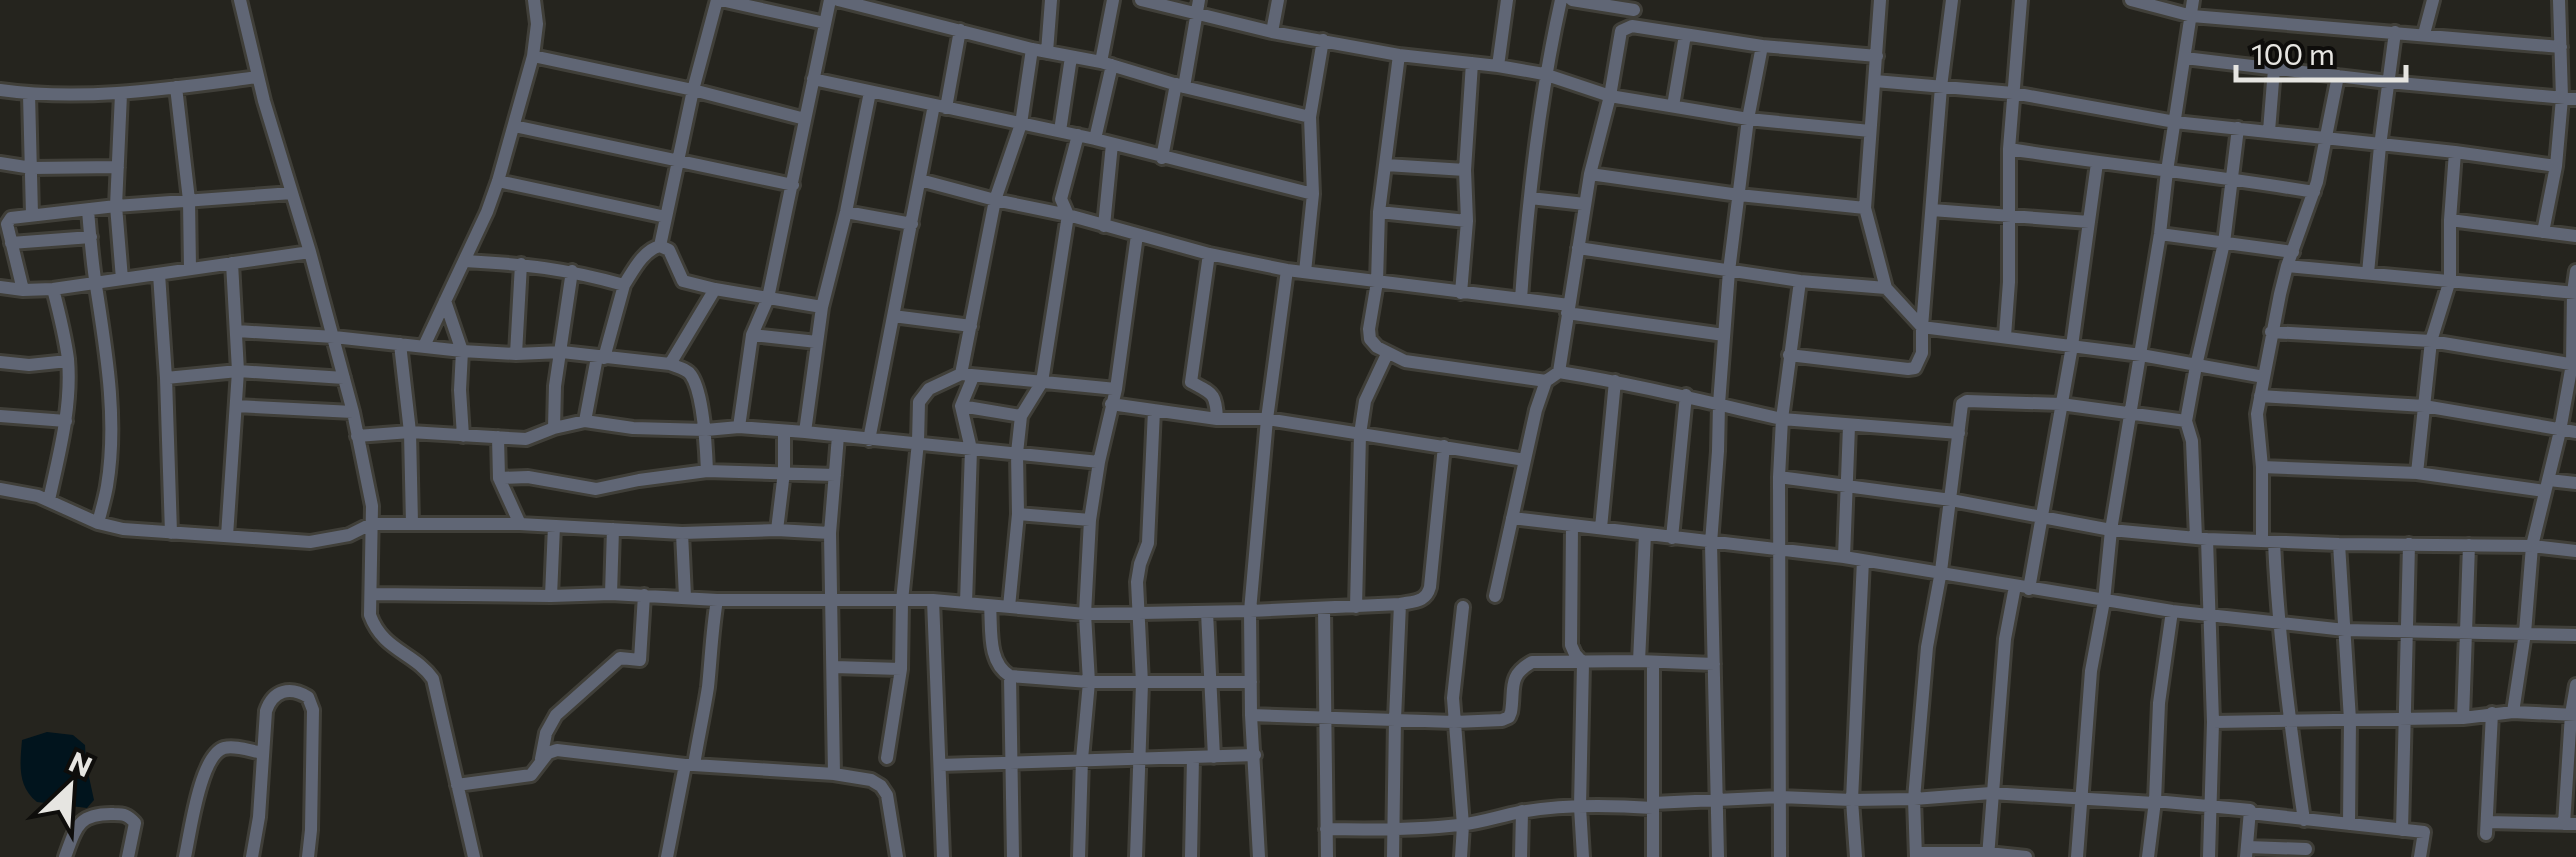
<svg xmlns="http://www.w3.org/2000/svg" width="2576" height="857" font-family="Commissioner,sans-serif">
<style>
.water{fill:#01141d}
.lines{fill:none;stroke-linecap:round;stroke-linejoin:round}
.minor-casing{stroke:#403f39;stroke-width:18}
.minor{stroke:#606675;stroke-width:12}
</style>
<rect width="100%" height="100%" fill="#25241e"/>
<path class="water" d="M47,732L73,735L85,745L86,763L94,800L87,808L37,802C17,786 20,764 22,740Z"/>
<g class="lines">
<g class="minor-casing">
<path id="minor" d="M240,0L264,101L310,252L353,412L372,506L370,615C383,651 414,652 433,679L474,857
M721,0L825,23
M838,0L1032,49L1101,62L1184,87L1310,117
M1141,0L1272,32L1399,55L1498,66L1544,74L1610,96L1748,119L1870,131
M1572,0L1634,10
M1952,0L1941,87L1922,327L2141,355L2264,377
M2131,0L2192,16L2561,47
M1272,32L1278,0
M2424,34L2433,0
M1047,52L1051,0
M1399,55L1379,212L1377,282L1369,329L1370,339L1377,347L1405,361L1546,381
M533,56L693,90L805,119
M2185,58L2388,82L2576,99
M1101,62L1113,0
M1498,66L1507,0
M813,79L1095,139L1313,194
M1875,81L2013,93L2175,122L2455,152L2556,166
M176,87L189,200L190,269
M1184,87L1199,0
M0,90C86,102 173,88 258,77
M29,94L32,215
M121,94L116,206L122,279
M1673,106L1685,35
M946,108L960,30
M514,126L793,185
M1060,131L1071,57
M2269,131L2274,69
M1095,139L1112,65
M2009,149C2111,165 2213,175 2314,192
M1162,158L1176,84
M0,163L32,168L118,167
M1386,165L1465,170
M1590,174L1739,195L1865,208
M920,180L995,200L1068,215L1209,254L1287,270L1569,305
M498,181L666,217
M1530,198L1585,204
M88,210C90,235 92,261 96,286C106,351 118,420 107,486C105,498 101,511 98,523
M1932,210L2089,222
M846,212L912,224
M1379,212L1467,221
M2450,220L2576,236
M1104,226L1112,144
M2543,232L2556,166L2562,98L2559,0
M2160,234L2293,252
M11,243L91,237
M660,246L693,90L717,0
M660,246L669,250L683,281L715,289L822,307
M1578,248L1800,281L1886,288
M1209,254L1191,382C1213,394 1216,393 1217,419
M465,261C524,264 567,269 624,285C633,271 643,250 660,246
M2287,266L2576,293
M1305,272L1313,194L1310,117L1323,40
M2368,273L2380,146L2395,32
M159,274L166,378L171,533
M0,287L23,290L53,289L310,252
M23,290L7,224L11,218L116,206L292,193
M1461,293L1467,221L1465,170L1472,63
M1521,299C1528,198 1539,99 1561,0
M445,301L462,351L460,390L463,436
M1567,313L1724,335
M893,316L971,326
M237,331L334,337L462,351L516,354L562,352L670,364C677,367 687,369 691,375C704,394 706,448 707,471
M2271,332L2431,341L2576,365
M752,335L817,342
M2005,336L2009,282V149L2021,0
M400,344L410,432L412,524
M424,346L487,212L498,181L533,56L537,24L534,0
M516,354L521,264
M1789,355L1908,369L1915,368L1922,353V327L1886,288L1865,208L1880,0
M604,358L624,285
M0,362L29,365L68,361
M670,364L715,289
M1559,372L1590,174L1610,96L1621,31L1632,26L1762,46L1877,56
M961,374L995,200L1021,124L1032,49
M166,378L238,371L344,378
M2260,396L2424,406L2576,432
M1111,404L1217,419H1267L1525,460
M236,406L353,412
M961,406L1021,416
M0,416L66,421
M585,421L597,357
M739,427L752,335L768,298L830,0
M554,428L555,386L572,271
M805,432L822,307L846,212L870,92
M357,436L410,432L526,439L554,428L585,421L633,428L706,430L739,427L805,432L1099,462
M498,437L499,478L520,524
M869,440L934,105
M2262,467L2417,473L2545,491
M2417,473L2431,341L2450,280V220L2455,152
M1779,477L1951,500L2111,530L2207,539L2339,544L2532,546L2576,551
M499,478L528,477L596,489L639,480L707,471L835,475
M2549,480L2576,483
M0,489L38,496L98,523L123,529L310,542L349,535L371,524H520L682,533L777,530L830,533
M49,500C59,454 72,407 68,359C65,336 59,312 53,289
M1018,514L1090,520
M1512,518L1844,557L2172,611L2345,630L2576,635
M1572,525L1571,645L1575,654L1583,663L1580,807L1583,857
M1601,528L1615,381
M777,530L784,472V431
M682,533L685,597
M227,536L238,371L232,263
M1672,538L1686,395
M2196,538L2192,441L2186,421L2196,366L2224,243L2238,128
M2207,539L2213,722L2209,857
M2262,541V467L2257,414L2280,294L2287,266L2317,182L2338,76
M2274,542C2278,635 2290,727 2304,820
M2339,544L2350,720L2349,824
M1844,557L1849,426
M2029,589L2072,346L2097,163
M372,594L551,596L611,594L717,600H933L1085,614L1250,611L1400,604C1415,601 1426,602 1430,587L1444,446
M611,594L613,529
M551,596L554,526
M1495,596L1536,410L1546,381L1559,372C1634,384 1707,402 1782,419L1800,281
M933,600L943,857
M966,603L971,449L961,406L973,377
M990,606C992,629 987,662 1010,676L1089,682H1251
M1009,607L1018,514L1017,453L1021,416L1042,382L1068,215L1061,199L1078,135
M1356,607L1360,434L1365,401L1387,354
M1324,608L1327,857
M1207,612L1214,757
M1639,661L1645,534
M834,667L901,669
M1010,676L1013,857
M2513,712L2525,633L2532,546L2560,431L2572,364L2573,292L2576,271
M1251,715L1454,722L1502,720L1509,717L1511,712C1515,689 1507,676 1532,662L1639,661L1714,664
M2463,718L2469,545
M2213,722L2463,718L2513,712L2576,715
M887,758L901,669L902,601L918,442L919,402L929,389L961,374L1116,389
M541,759L546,733L556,715L620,658L640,660L644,595
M694,765L834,774L871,780L881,786L887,795L897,857
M940,765L1255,755
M834,774L830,533L838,436
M457,785L531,775L548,753L557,750L685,765
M2155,801L2250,810L2246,857
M1653,803L1780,797L1852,800L1914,799L1991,793L2154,803
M2250,813L2424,832L2420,857
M2487,822L2576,824
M2564,824L2571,714L2576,685
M1326,829C1370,830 1415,830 1459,825C1480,823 1500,816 1520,812C1564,804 1609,805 1653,808
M2402,830L2409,544
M2486,834L2492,713
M2248,847L2306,849
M1916,853H1988L2026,857
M65,857C76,827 78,813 114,814C124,814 128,815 135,823L128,857
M185,857C190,834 200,755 224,748C235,745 251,751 263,753
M252,857L259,817L266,711C273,690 290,686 308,697L313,710L311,830L308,857
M667,857L685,765H694C698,739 704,713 708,687C711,658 712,629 717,600
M1079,857L1082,759L1089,682L1085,614L1090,520L1099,462L1116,389L1137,235
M1136,857L1142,683L1137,582L1140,564L1148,543L1154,410
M1191,857L1193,757
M1259,857L1251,715L1250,611L1267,419L1287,270
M1393,857L1395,719L1400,604
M1461,857L1463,825L1453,698L1463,607
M1521,857L1522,811
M1653,857V662
M1718,857L1711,543L1718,451L1719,404L1729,271L1748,119L1762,46
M1780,857L1779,477L1782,419L1959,433
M1856,857L1852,800L1863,560
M1916,857L1914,799L1927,647L1941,571L1962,404L1967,401L2061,404L2186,421
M1988,857L2005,639L2015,586
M2077,857L2091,671L2104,601L2111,530L2160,234L2167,171L2193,0
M2148,857L2155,801L2159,703L2172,611"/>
</g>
<use href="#minor" class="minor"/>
</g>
<g transform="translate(70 787) rotate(25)" stroke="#0e0d0b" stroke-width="8" paint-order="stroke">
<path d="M0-8L18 38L0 25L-18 38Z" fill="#e6e5e1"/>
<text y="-15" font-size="28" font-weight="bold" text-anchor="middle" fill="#e6e5e1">N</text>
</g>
<path d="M2236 65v15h170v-15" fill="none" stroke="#e6e5e1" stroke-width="5"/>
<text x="2251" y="65" font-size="30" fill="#e6e5e1" stroke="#0e0d0b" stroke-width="8" paint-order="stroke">100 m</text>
</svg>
